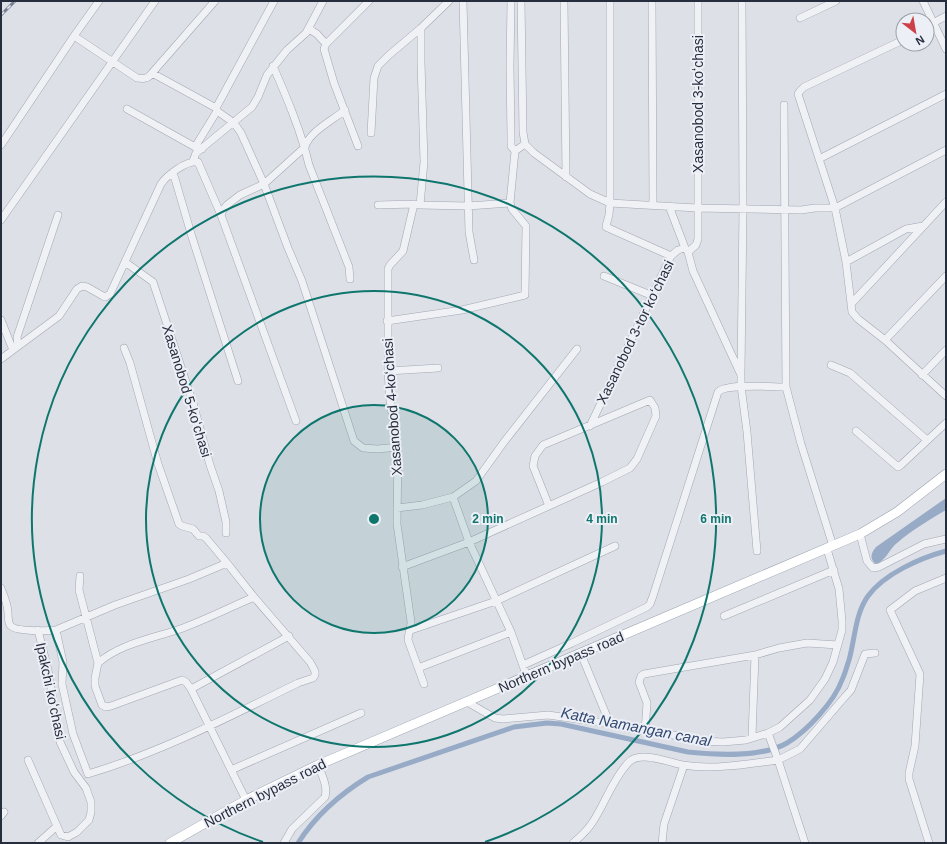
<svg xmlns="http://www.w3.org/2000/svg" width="947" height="844" font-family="Arial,sans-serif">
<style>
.water{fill:#97abc7}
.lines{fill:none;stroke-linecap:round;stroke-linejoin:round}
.canal{stroke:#97abc7;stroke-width:5}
.minor-casing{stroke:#a2a7b1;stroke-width:8}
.major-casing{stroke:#9ca3b2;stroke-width:10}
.minor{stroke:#eff1f5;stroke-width:7}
.major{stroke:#fff;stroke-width:9}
.rail-casing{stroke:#767e90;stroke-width:3}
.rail{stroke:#eceff5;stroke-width:1.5;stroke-dasharray:4.5;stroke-linecap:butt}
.ring{fill:none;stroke:#0f766e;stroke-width:2}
.labels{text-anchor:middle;stroke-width:4;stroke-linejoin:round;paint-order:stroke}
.street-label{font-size:14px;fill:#262d3d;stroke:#eceff5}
.water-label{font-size:15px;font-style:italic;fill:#314871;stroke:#eceff5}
.centre{fill:#0f766e;stroke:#eceff5;stroke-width:2}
.ring-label{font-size:12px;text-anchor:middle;font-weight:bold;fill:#0f766e;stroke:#eceff5;stroke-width:4;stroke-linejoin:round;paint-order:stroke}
</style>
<rect width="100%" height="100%" fill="#dde0e7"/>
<path class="water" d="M946,498V510C929,520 912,530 897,543C889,549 886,561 876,564C869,559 871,553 876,547Z"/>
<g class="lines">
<path class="canal" d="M298,843C316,815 340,794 368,777L514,727L547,723L561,724L688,752C717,755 761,758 787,743C807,731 834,702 842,680C845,674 847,666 849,660C855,639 855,614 868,596C884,574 920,558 946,551"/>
<g class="minor-casing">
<path id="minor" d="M463,1L469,232L474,260
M511,1L510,66L511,137V146L515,151
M521,1L523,132L525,144L534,153L590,194L610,203L697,208L801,210L815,208H835L946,150
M564,1L566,177
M610,1V203L609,215L606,226V227L671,256
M652,1L653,205
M698,1V239L696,245L688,252L693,271L741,375V386L747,432L757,551
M923,1L946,49
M800,18L836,1
M933,23L946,16
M309,29L317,34L326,44
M927,29L935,25
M74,36L99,1
M903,40L804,87L800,91L798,94L835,208L846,262L852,312L858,319L885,340L946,396
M273,66C287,98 301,131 309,165L349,267L350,279
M152,73L215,1
M784,105L786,387L801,444L833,546
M216,108L217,111L234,123L241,133L264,184L288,248L302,281L354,441L363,448L378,449L398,447
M127,109L195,147L202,149
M371,133L374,78L378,66L389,55L421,28L449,1
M1,145L74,36L137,78C144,79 148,79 152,73L216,108L274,1
M358,146L334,83L324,49L326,44L369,1
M195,147L217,111
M819,159L946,94
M193,161L196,153L252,107L258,97L267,75L287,50L306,33L323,1
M173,172L192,237L238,381
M414,204L403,251L390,265L388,269V371L390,401L398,447L397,524L411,622C411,629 408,634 408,640L424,684
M378,205L414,204L420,205L468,206L510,203
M420,205L424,162L421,62V28
M669,206L685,248
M221,215L223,210L227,205L240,195L264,184L305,147C309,132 333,120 345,110
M1,220L155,1
M125,262L153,282L193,403L210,465L219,491L226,522V533
M846,262L906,229L923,226
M604,276L653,296
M851,304L946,202
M1,320L13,350L1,359
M387,321L462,310L525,295L526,226L512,209L510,203L515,151L525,144
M885,340L946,276
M18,346L17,337L58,215
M13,350L59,316L77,289L82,286L87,287L103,296L105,297L110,294L161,184C167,175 187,160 198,162L221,215L296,421
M831,365L850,373L927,440
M388,371L438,368
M741,373L743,208L742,1
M922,375L946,350
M590,426L671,256L678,250L685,248L688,252
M856,431L898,467L901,465L946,423
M453,497L476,481L504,442L577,349
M397,508L422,505L453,497L469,542L511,632
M860,534L867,561L873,568L879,567L924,544L946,539
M402,567L469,542L602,482L630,468L637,459L656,416L655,408L650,400L543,445L535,456L533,466L549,506
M80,576L79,590L98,663L95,678V686L102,705L106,707L111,706L182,680L186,682L191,689
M1,588C3,594 6,600 7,606C9,612 7,620 10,625C14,632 48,631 56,630L63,662L62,684L73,734L88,774C161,752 229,717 298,683L313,678C318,673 313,668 310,662L254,597L227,563L206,538L203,536H199L193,529L182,526L179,524L158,464L130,363L124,348
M724,616L834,570
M38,630L48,670L60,742L74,772L86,788L91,802V812L89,820L77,832L68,837L61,835L57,826L38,843
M56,630L115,605L189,579L227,563
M411,630L496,601L615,546
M581,654L610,724
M98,663C121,643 155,638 183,628C207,619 231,607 254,597
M523,665L572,643L647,607L650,604L653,596L718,392C727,383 772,387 786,387
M418,668L511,632L527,677
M467,702L495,718L503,719L548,715L584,720L610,724L627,728L673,735L700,741L723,742L746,740L768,733L780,727L810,700L825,679L833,662L842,630V621L839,589L827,549
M645,731L647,703L639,682L641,676L644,674L755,655L779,648L807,643L838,645
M768,733L778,760L800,749L843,699L851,690L865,654L875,653
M752,737L755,655
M28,760L57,826
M231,770L361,713
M246,800L191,689L289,636
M1,816L4,812
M284,843L292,829L325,797C328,787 322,775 318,765
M573,843C580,837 587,831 592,823C605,804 612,780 628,763C639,750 668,762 683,765C714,770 747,764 778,760L805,843
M662,843L664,824L684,765
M929,843L909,779V773L915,746L920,674L890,610L915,591L946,578"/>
</g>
<g class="major-casing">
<path id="major" d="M170,843L246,800L318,765L860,534L897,512L946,474"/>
</g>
<use href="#minor" class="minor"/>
<use href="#major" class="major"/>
<g class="rail-casing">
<path id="rail" d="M1,15L15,1"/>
</g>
<use href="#rail" class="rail"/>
</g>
<circle cx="374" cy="519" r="114" fill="#0f766e" fill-opacity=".12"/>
<g class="ring">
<circle cx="374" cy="519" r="114"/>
<circle cx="374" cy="519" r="228"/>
<path d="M263 842A342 342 0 1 1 485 842"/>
</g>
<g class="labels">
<g class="street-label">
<text transform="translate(698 104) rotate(-90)" y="5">Xasanobod 3-koʻchasi</text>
<text transform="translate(635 332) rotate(-64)" y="5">Xasanobod 3-tor koʻchasi</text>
<text transform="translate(187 391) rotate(73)" y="5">Xasanobod 5-koʻchasi</text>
<text transform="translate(392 407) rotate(-94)" y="5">Xasanobod 4-koʻchasi</text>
<text transform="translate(561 662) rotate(-23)" y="5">Northern bypass road</text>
<text transform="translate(51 691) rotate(78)" y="5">Ipakchi koʻchasi</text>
<text transform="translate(265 793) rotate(-27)" y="5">Northern bypass road</text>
</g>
<g class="water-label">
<text transform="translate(636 727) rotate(11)" y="5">Katta Namangan canal</text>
</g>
</g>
<circle cx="374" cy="519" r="6" class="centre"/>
<g class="ring-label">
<text x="488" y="523">2 min</text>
<text x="602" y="523">4 min</text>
<text x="716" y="523">6 min</text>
</g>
<rect width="947" height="844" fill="none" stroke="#262d3d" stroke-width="4"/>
<g transform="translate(915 32) rotate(149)"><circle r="19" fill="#eceff5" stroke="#9da1ab"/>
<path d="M0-3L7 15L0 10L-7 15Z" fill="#ce4049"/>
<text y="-6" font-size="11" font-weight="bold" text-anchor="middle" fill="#262d3d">N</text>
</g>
</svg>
